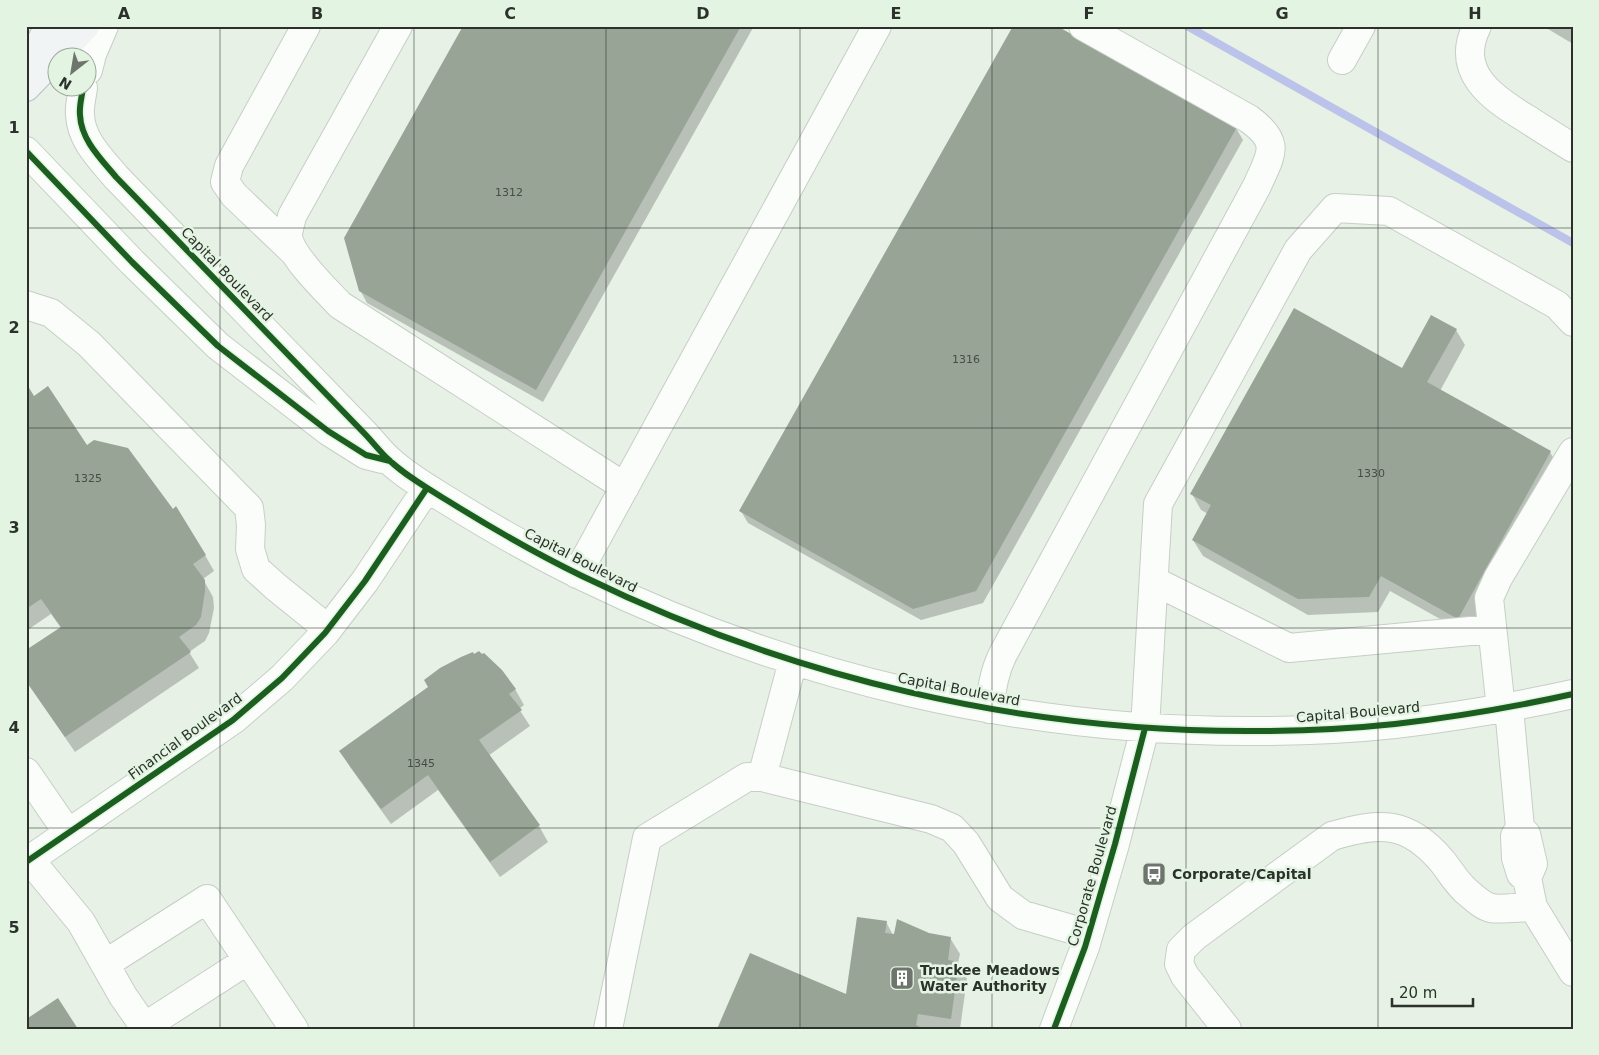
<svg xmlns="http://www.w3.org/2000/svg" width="1599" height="1055" font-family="'DejaVu Sans',sans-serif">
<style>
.shadow{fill:#0003}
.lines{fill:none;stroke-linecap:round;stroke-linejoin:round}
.stream{stroke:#bcc3ea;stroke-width:8}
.building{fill:#97a496}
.minor-casing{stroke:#c7cec6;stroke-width:30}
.major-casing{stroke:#bac0c0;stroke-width:30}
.minor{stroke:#fbfdfb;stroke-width:28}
.major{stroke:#f1f4f5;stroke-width:28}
.cycleway-casing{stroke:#e3f5e2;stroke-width:9}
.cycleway{stroke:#1b5e20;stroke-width:6}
.grid{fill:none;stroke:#2c322b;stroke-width:1;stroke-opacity:0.55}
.labels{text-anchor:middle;stroke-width:5;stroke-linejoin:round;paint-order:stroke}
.number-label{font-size:11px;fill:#474e46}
.street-label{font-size:14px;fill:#2c322b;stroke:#e3f5e2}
.poi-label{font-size:14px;font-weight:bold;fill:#2c322b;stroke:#e3f5e2;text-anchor:start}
.neatline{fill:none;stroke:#2c322b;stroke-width:2}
.grid-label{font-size:16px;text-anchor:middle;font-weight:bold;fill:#2c322b}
</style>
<rect width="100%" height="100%" fill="#e7f1e6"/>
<path class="shadow" d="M464,26H754L543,402L367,303L360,290Z
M1543,26H1573V44Z
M1236,128L1243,140L983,603L921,620L748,523L741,511Z
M1456,330L1465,345L1440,391L1550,452L1559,468L1467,634L1390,591L1378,612L1308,615L1203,556L1193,540L1208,514L1201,510L1192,494L1402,370Z
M26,386L34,397L87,447L205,555L214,571L203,579L213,597L214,608L209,633L205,641L189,652L199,668L75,752L26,681L61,628L51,614L26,631Z
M515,689L524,705L519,709L530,726L488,756L539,826L548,842L500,877L438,790L391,824L350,767L341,752Z
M886,922L893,935L928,934L950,938L960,954L958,963L967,979L960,1029H718L847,996Z"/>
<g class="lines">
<path class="stream" d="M1187,26L1573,243"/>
</g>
<path class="building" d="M463,26H741L536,390L359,291L344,238Z
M1013,26H1057L1237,127L976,591L913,609L739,511Z
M1294,308L1402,368L1431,315L1457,329L1427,382L1551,451L1458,619L1381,576L1369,597L1298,599L1192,540L1211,505L1190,494Z
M26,383L34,396L48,386L87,445L94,440L128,448L173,509L176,506L206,555L193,564L205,580V591L201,617L196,625L179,637L191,652L65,737L26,681V650L61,627L41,599L26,609Z
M479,651L482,654L484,653L502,670L516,689L509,694L522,710L479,740L540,825L490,862L428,775L381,809L339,751L428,687L424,680L440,668L461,657L473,652L474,654Z
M857,917L887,921L885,933L894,934L897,919L929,933L951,937L948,960L959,962L951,1019L918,1014L916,1025L924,1029H717L750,953L846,994Z
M58,998L78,1029H26V1015L28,1018Z"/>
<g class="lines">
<g class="minor-casing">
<path id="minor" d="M398,26L292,216C291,222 288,230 288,236C290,256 326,290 340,305L625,487
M1477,26C1454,72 1492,98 1527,119C1542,129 1557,138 1573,148
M1342,60L1361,26
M88,70L92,54L104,26
M83,88C82,96 79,106 80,115C81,140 101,159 116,177L363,432C372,441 380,452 389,460C407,477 432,491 453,504C495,530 537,554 582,576C791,678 1021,732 1254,731C1301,731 1348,729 1395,724C1455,717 1514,707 1573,694
M26,151L132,262L218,346L328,431L366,455L382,459
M295,253L234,195L225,182L229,166L306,26
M26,305L51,313L89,344L249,508L251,525L250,549L256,569L276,587L328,629
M577,574L877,26
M1154,581L1289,648L1492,629
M793,661L762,777L931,819L952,828L966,843L1000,898L1023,915L1088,934
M1509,708L1520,828
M989,709C992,689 994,672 1003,654L1257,186C1271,154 1282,143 1249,119L1083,26
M1501,709L1489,598L1498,578L1573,452
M26,772L68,833
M30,860L81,922L123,996L146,1029
M26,862L233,720L282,678L325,633L365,581L427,488
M1527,878L1533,864L1526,834L1520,828L1515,836L1516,858L1521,874L1527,878L1533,907L1573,972
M105,964L207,899L294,1029
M144,1027L248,960
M608,1029L647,838L747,777H762
M1054,1029L1085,947L1115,844L1145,728L1158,504L1298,250L1335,208L1389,211L1557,305L1573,322
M1227,1029L1185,976L1179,964L1181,950L1194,937L1332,836C1380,822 1407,820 1442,861C1450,871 1456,882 1466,891C1473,897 1482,906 1491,908C1500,910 1522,907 1533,907"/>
</g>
<g class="major-casing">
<path id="major" d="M26,65L31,61L49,26
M26,87L85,26"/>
</g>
<use href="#minor" class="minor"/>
<use href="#major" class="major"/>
<g class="cycleway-casing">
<path id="cycleway" d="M83,88C82,96 79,106 80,115C81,140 101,159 116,177L363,432C372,441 380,452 389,460C407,477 432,491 453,504C495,530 537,554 582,576C791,678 1021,732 1254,731C1301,731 1348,729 1395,724C1455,717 1514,707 1573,694
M26,151L132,262L218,346L328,431L366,455L390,461
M26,862L233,720L282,678L325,633L365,581L427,488
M1054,1029L1085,947L1115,844L1145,728"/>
</g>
<use href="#cycleway" class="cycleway"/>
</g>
<path class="grid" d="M220,26V1029M414,26V1029M606,26V1029M800,26V1029M992,26V1029M1186,26V1029M1378,26V1029M26,228H1573M26,428H1573M26,628H1573M26,828H1573"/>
<defs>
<g id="bus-square" transform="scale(1.25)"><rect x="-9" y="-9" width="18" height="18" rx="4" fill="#6d756c" stroke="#e3f5e2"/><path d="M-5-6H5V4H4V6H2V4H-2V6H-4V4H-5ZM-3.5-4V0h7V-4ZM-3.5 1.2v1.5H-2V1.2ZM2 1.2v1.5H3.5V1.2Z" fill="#fff"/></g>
<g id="building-square" transform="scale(1.25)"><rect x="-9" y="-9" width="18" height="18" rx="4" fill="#6d756c" stroke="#e3f5e2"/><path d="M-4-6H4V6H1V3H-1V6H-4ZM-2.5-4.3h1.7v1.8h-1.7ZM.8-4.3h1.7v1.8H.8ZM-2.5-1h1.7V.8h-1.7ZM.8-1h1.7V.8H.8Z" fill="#fff"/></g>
</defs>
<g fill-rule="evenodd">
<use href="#bus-square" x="1154" y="874"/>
<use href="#building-square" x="902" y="978"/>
</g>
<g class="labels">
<g class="number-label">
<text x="509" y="196">1312</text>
<text x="966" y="363">1316</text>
<text x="1371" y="477">1330</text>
<text x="88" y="482">1325</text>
<text x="421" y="767">1345</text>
</g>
<g class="street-label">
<text transform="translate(227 274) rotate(46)" y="5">Capital Boulevard</text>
<text transform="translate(581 560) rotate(27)" y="5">Capital Boulevard</text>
<text transform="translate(959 689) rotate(11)" y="5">Capital Boulevard</text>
<text transform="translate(1358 712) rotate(-5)" y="5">Capital Boulevard</text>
<text transform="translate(185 736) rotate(-36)" y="5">Financial Boulevard</text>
<text transform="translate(1092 876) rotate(-74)" y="5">Corporate Boulevard</text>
</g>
<g class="poi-label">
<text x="1172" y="879">Corporate/Capital</text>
<text x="920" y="975">Truckee Meadows<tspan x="920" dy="16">Water Authority</tspan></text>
</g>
</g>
<rect width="1599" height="1055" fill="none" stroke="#e3f5e2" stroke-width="55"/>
<g transform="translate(72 72) rotate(211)"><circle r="24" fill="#e3f5e2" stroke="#9aa799"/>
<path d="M0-4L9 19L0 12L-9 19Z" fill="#6d756c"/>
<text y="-8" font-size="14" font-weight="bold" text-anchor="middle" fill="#2c322b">N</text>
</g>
<path d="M1392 998v8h81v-8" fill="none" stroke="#2c322b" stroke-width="2.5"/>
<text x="1399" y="998" font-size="15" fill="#2c322b" stroke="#e3f5e2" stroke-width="4" paint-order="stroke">20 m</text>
<rect x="28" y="28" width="1544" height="1000" class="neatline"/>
<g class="grid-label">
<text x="124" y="19">A</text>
<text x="317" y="19">B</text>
<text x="510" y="19">C</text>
<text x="703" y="19">D</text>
<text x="896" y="19">E</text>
<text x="1089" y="19">F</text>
<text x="1282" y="19">G</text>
<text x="1475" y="19">H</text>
<text x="14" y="133">1</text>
<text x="14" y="333">2</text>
<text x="14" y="533">3</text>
<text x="14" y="733">4</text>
<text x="14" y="933">5</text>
</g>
</svg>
